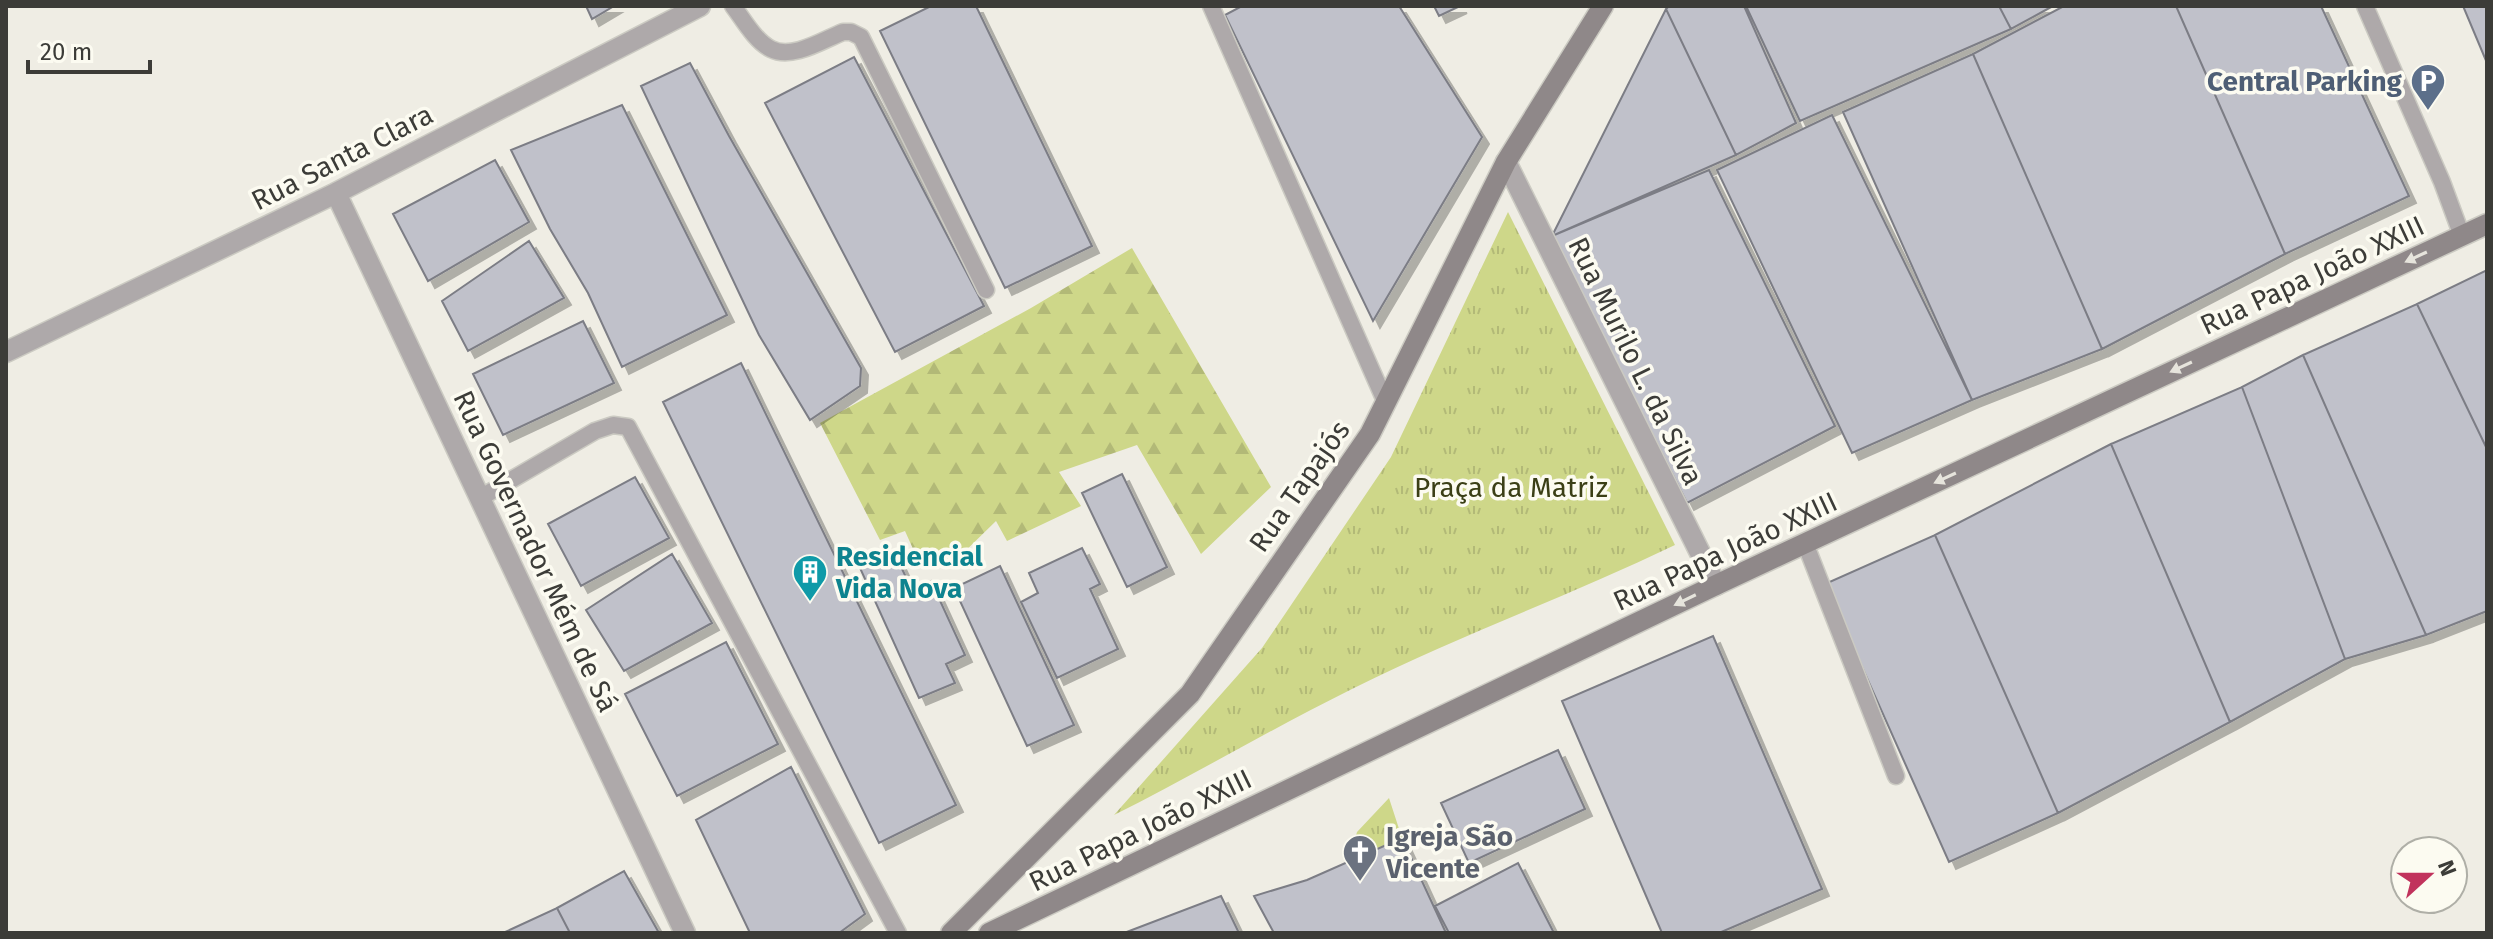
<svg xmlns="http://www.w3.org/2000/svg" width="2493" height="939" font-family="'Fira Sans',sans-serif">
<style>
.grass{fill:url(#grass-tufts)}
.forest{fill:url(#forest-firs)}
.building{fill:#c0c1ca;stroke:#7c7d85;stroke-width:2;filter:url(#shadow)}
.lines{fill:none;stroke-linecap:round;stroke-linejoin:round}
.lane-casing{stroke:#cbcac2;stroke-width:19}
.street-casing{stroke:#cbcac2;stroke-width:23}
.secondary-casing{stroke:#cbcac2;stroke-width:23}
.lane{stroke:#aea9aa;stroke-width:16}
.street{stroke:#aea9aa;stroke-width:20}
.secondary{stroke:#8f8889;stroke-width:20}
.oneway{fill:#e6e4dc}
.labels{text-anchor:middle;stroke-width:7;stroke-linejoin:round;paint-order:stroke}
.service-label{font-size:28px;font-weight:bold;fill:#4e5e75;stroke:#fcfbf1;text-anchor:end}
.street-label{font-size:28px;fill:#3c3c38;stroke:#fcfbf1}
.park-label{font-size:28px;fill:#3b3f16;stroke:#fcfbf1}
.culture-label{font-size:28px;font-weight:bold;fill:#0d838f;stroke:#fcfbf1;text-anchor:start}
.worship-label{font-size:28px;font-weight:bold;fill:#5b616d;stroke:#fcfbf1;text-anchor:start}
</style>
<defs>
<pattern id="grass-tufts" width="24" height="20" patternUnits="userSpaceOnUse" patternTransform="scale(2)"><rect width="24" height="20" fill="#ced789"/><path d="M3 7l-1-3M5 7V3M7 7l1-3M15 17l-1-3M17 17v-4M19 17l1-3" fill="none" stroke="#b2b977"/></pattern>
<pattern id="forest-firs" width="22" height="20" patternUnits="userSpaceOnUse" patternTransform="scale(2)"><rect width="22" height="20" fill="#ced789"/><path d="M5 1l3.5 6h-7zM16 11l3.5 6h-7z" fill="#b2b977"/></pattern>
<filter id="shadow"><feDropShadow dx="7" dy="7" stdDeviation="0" flood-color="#0004"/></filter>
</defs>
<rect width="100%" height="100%" fill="#efede4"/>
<path class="grass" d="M1508,212L1675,545C1569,596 1458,636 1352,689C1271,729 1194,775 1114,815L1262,648L1391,457Z
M1389,798L1402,838L1349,860L1357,832Z"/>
<path class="forest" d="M1132,248L1271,487L1201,554L1137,445L1059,472L1081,506L1007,541L996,521L951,565L936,552L918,560L905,531L880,540L820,423L1031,308Z"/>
<path class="building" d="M586,6H614L592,19Z
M931,6H976L1092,246L1005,288L880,31Z
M1242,6H1399L1482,137L1373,321L1225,15Z
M1434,6H1460L1439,16Z
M1669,6H1744L1796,123L1736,155L1666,9Z
M1746,6H1999L2011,29L1800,121Z
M1999,6H2053L2011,29Z
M2064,6H2176L2285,254L2102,349L1973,54Z
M2176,6H2321L2409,196L2285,254Z
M2463,6H2487V63Z
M1666,9L1736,155L1552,236Z
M1973,54L2102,349L1972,400L1843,112Z
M854,57L984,306L895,352L765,103Z
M690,63L729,136L861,368L860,386L810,420L759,335L641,86Z
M622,105L727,315L622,367L588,293L550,229L511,150Z
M1832,115L1972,400L1852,453L1717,170Z
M495,160L529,222L428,281L393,214Z
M1709,170L1835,426L1687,503L1552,236Z
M529,241L564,298L468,351L442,301Z
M2487,270V449L2417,304Z
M2417,304L2487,449V611L2426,635L2303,355Z
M583,321L614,383L503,435L473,374Z
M2303,355L2426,635L2345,659L2242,387Z
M741,363L956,805L879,843L663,402Z
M2242,387L2345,659L2230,722L2111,444Z
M2111,444L2230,722L2058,813L1935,535Z
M1122,474L1167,567L1127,587L1082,493Z
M635,477L669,538L581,586L548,524Z
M1935,535L2058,813L1949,862L1825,584Z
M1082,548L1100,584L1090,589L1118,649L1057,678L1021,602L1038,593L1029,573Z
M894,552L912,590L931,581L965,655L946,664L955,683L919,698L860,568Z
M672,554L712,623L624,671L586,610Z
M1000,566L1074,725L1027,746L954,588Z
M1713,636L1822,889L1719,933H1662L1562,701Z
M726,642L778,744L677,796L625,694Z
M1558,750L1585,809L1469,863L1441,803Z
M791,767L865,914L839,933H750L696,820Z
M1402,838L1446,933H1274L1254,896L1307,880Z
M1518,863L1554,933H1449L1435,906Z
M624,871L659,933H570L557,908Z
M1221,896L1239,933H1124Z
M557,908L570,933H503Z"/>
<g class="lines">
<g class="lane-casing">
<path id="lane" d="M733,6C743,19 755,41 771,49C792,60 823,40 843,32H851L861,37L986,290
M1211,6L1386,403
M2365,6L2442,182L2462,236
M480,498L595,431L613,425L628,427L898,933
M1805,543L1896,776"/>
</g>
<g class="street-casing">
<path id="street" d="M1506,162L1716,585
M336,193L685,933
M6,352L336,193L700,6"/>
</g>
<g class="secondary-casing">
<path id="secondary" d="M951,933L1190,694L1370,434L1506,162L1603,6
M989,933L1716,585L2487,224"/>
</g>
<use href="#lane" class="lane"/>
<use href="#street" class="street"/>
<use href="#secondary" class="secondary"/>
</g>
<defs><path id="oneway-solid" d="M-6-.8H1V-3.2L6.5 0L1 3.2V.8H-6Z" transform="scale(2)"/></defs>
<g class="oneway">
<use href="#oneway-solid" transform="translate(2416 257) rotate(155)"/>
<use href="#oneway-solid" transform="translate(2181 367) rotate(155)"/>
<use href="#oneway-solid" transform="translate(1945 478) rotate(155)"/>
<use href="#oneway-solid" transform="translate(1685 600) rotate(154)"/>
</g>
<defs>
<g id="parking-pin" transform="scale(1.8)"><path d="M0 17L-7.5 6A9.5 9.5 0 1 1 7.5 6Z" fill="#5c6f8a" stroke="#fcfbf1"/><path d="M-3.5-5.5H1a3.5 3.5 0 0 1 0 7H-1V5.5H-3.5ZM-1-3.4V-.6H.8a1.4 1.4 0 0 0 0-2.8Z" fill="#fff"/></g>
<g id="building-pin" transform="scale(1.8)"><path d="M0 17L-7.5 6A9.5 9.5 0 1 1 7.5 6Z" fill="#0f9aa8" stroke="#fcfbf1"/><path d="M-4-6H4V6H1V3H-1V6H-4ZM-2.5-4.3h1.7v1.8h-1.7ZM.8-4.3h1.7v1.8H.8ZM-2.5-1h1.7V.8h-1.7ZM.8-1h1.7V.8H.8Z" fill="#fff"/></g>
<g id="church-pin" transform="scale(1.8)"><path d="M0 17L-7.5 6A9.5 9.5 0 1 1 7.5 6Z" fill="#6b7280" stroke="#fcfbf1"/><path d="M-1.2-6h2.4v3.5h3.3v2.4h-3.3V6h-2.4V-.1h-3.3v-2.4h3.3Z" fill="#fff"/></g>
</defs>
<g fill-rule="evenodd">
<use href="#parking-pin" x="2428" y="81"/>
<use href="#building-pin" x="810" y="572"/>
<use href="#church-pin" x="1360" y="852"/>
</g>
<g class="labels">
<g class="service-label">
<text x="2402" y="91">Central Parking</text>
</g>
<g class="street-label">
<text transform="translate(342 157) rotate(-27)" y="10">Rua Santa Clara</text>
<text transform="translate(2312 275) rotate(-25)" y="10">Rua Papa João XXIII</text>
<text transform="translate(1636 361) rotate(64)" y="10">Rua Murilo L. da Silva</text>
<text transform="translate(1299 486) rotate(-55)" y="10">Rua Tapajós</text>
<text transform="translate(536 551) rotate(65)" y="10">Rua Governador Mém de Sá</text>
<text transform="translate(1725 551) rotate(-25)" y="10">Rua Papa João XXIII</text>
<text transform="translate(1140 830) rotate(-26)" y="10">Rua Papa João XXIII</text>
</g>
<g class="park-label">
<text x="1511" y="497">Praça da Matriz</text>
</g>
<g class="culture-label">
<text x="836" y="566">Residencial<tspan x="836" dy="32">Vida Nova</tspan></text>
</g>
<g class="worship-label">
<text x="1386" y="846">Igreja São<tspan x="1386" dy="32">Vicente</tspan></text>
</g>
</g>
<rect width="2493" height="939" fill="none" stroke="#3c3c38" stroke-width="16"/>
<g transform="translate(2429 875) rotate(69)"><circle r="38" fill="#fcfbf1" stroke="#afafa7" stroke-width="2"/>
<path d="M0-6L14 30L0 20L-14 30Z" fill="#c1325c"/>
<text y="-12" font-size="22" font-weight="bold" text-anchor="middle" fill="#3c3c38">N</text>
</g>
<path d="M28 60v12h122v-12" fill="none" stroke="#3c3c38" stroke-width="4"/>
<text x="40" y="60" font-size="24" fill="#3c3c38" stroke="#fcfbf1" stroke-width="6" paint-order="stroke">20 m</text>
</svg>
